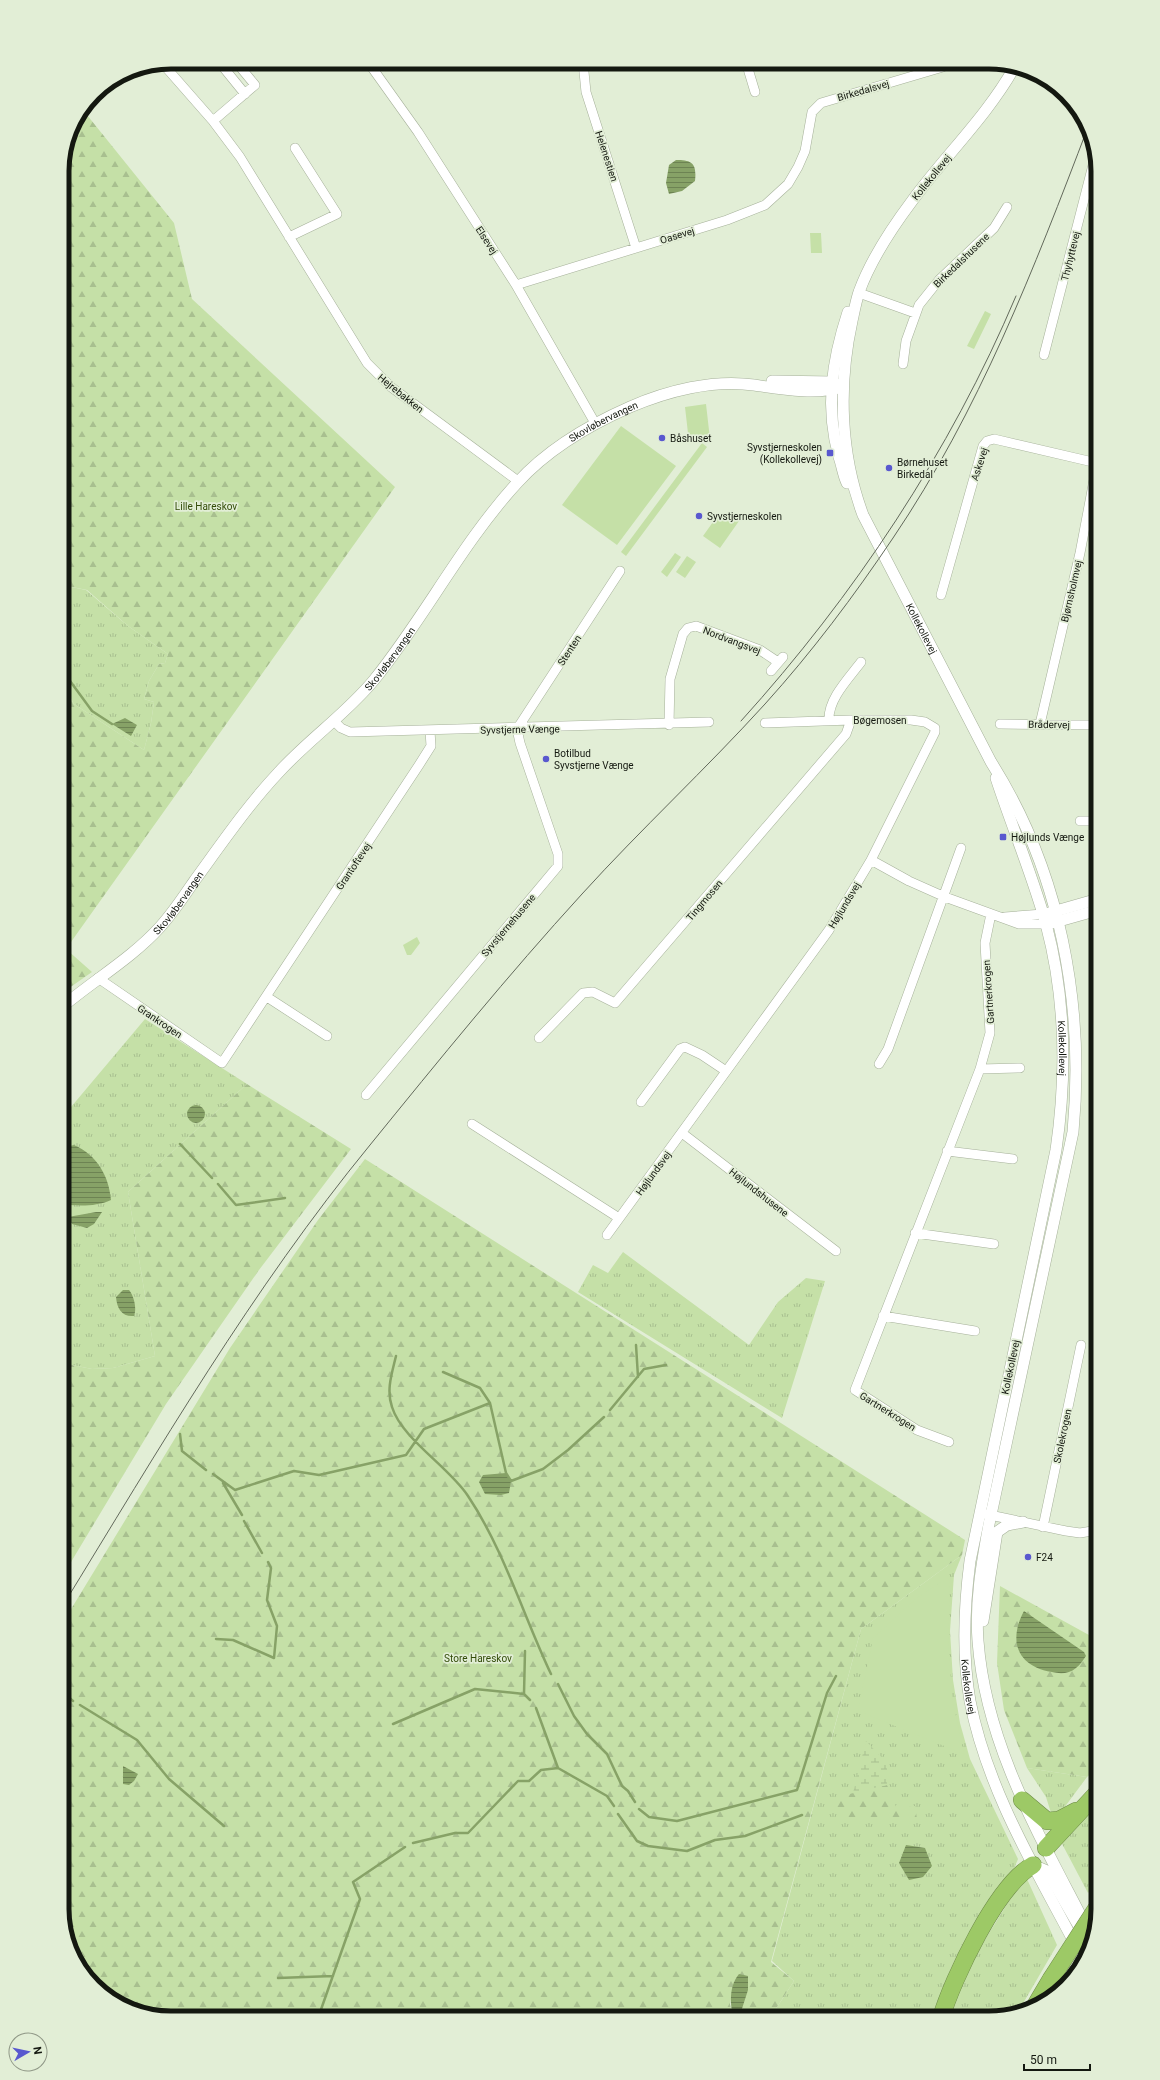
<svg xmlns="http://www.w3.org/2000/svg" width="1160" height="2080" font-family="Roboto,sans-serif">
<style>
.grass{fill:url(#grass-tufts)}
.forest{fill:url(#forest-firs)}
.wetland{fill:url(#wetland-marsh)}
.park{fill:#c5e0a7}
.water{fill:url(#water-rules)}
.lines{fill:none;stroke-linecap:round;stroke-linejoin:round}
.stream{stroke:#87a267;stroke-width:2.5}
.minor-casing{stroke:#a6b19a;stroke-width:10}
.tertiary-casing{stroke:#a6b19a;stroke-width:12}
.motorway-casing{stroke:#6d8b48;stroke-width:18}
.minor{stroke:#fff;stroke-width:9}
.tertiary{stroke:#fff;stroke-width:11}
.motorway{stroke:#9dc966;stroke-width:17}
.tram{stroke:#62695b;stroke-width:1}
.motorway-bridge-casing{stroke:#6d8b48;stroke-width:18;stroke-linecap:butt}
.motorway-bridge{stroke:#9dc966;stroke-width:17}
.poi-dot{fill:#5958cf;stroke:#e2eed6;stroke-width:1.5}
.labels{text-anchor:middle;stroke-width:3.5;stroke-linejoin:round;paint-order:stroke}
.street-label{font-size:10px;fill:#141810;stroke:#e2eed6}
.poi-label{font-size:10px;fill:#141810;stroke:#e2eed6;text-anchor:start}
.park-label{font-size:10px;fill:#334c09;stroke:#e2eed6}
.rim{fill:none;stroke:#141810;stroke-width:5}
</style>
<defs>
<pattern id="grass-tufts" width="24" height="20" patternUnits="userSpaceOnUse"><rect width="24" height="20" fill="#c5e0a7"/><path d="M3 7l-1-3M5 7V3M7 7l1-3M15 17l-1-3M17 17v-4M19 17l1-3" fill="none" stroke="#a8bf8f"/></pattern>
<pattern id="forest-firs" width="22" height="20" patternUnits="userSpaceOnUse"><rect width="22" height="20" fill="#c5e0a7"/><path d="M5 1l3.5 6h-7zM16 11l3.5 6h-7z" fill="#a8bf8f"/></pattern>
<pattern id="wetland-marsh" width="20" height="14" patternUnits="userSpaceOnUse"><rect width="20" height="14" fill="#c5e0a7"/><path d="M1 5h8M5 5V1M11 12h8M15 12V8" fill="none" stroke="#a8bf8f"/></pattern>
<pattern id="water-rules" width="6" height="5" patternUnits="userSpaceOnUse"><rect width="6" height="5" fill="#87a267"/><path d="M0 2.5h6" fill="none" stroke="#6d8353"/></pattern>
</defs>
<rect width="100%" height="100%" fill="#e2eed6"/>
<path class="grass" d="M62,585L86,590L128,626L168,654L165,663L159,664L149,681L144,699L154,702L151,723L144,750L74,704L62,683Z
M145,1019L247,1084L128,1192L155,1356L113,1368L92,1369L62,1363V1099L71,1107Z
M623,1252L749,1345L778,1302L806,1278L825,1281L782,1418L578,1292L593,1265L608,1273Z
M962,1555L954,1575L950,1631L953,1680L960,1723L970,1759L1018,1859C1009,1884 989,1904 974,1926C955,1954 943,1986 932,2018H770L794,1981L772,1961L861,1629Z
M1027,1768L1087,1777L1061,1812L1052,1816L1046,1797Z
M1098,1799V1880L1088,1893L1060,1840Z
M1027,1879L1057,1945L1018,2012L989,2018H946L976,1954L1019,1885Z"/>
<path class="forest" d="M83,110L174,223L192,299L395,487L66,949L92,972L62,993V683L74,704L144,750L151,723L154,702L144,699L149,681L159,664L165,663L168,654L128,626L87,590L62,585V164L70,129Z
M247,1084L351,1149L259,1270L166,1404L62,1577V1363L92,1369L113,1368L155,1356L128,1192Z
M365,1159L965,1540L962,1555L861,1629L771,1962L794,1981L770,2018H739L740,2010L735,1980L730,2004L733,2018H164L110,1999L70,1951L62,1909V1624L230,1348L318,1220Z
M1000,1586L1098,1640V1767L1087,1777L1027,1768L1004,1710L997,1663Z
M887,1785L897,1809L915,1806L917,1819L850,1820L834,1807L841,1796Z"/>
<path class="wetland" d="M866,1741L887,1763V1785L853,1793Z"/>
<path class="park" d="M810,233H821L822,253H811Z
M985,311L991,314L974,349L967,346Z
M706,404L710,439L689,442L685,407Z
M621,426L676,466L617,545L562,505Z
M702,443L707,447L626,556L621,552Z
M730,514L739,521L720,548L703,536L718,515Z
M675,553L681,557L667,577L661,572Z
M687,556L696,562L685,578L676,572Z
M417,937L420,943L411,955H407L403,945Z
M942,1581H950L948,1645L953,1702L964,1754L858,1711L873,1638L917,1598Z"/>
<path class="water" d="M676,160C692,160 697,163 695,181L682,191L669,194L666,183L669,165Z
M125,718L137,725L131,736L112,724Z
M187 1114a9 9 0 1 1 18 0a9 9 0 1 1-18 0Z
M74,1145C97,1155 109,1176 111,1200C98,1206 83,1206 69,1205C67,1203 64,1200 63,1198C60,1191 66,1186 67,1180C69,1165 58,1162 66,1147Z
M96,1212H102L94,1224L87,1228L72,1224L68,1217Z
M123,1290H129C134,1296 137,1308 134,1316C122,1317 117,1309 116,1297Z
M506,1473L511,1481L509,1493L501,1495L485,1494L479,1482L483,1475Z
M1024,1611L1084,1652L1086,1656C1083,1660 1080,1665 1076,1668C1069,1674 1060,1674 1052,1672C1017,1666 1008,1641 1024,1611Z
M123,1766L138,1774L134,1781L129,1785L123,1784Z
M906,1845L925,1848L932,1866L923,1877L909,1880L899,1863Z
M739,1974L748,1976V1990L739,2018H733C730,2003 729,1986 739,1974Z"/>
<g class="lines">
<path class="stream" d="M62,670L92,711L112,724
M180,1144L212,1178
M218,1184L236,1205L285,1198
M636,1345L638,1377
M396,1356C392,1373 386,1390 392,1407C402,1439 449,1467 468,1496C503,1548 524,1617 551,1674
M443,1372L480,1388L490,1403
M610,1410L644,1369L666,1365
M180,1434L182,1451L206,1470
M213,1474L235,1490L294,1471L319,1475L406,1455L424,1429L490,1403L506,1473L511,1481L543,1469L568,1450L604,1417
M223,1483L242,1515
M244,1521L262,1553
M216,1639L233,1640L274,1658L277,1626L267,1600L271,1568L268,1562
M558,1684L574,1716L587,1734L607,1754L622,1786L628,1791L635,1802
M62,1686L65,1694L73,1701
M524,1694L525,1651
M80,1705L137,1740L169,1779L224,1826
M536,1708L558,1768L607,1796L614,1806
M393,1724L475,1689L524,1694L530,1700
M639,1809L649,1817L677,1821L797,1790L827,1693L836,1676
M618,1814L637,1841L648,1846L687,1851L715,1840L745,1836L802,1815
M413,1843L455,1833H468L518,1781H529L541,1770L558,1768
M278,1978L333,1976
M318,2018L360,1899L353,1882L405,1847"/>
<g class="minor-casing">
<path id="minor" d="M219,62L245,94
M368,62L418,132L516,285L595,423
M583,62L586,92L636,248
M746,62L755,92
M163,64L213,121L240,157L367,363L391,387L518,481
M213,121L255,85L236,62
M289,237L337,214L295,148
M516,285L727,220L765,205L788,184L798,167L805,151L812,112L821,103L943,67L947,62
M859,293L915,313
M1044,355L1095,157
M903,364L906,341L919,305L939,280L994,228L1007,207
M941,595L983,446L987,441L994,439L1097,463
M771,671L783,657
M829,720C828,699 849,678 861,662
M334,721L341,728L350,732L709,722
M1000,724L1098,725
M1040,724L1080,553L1098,459
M669,725L670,679L683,634L688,628L696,626L760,650L778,662
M1080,821H1098
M871,860L909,881L945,897L1019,924H1046
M1005,917L1043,914
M98,978L222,1063L419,765L431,746L430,731
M267,997L327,1036
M539,1038L583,993L593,992L615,1003L846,734L851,720
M879,1064L888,1049L961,848
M980,1069L1020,1068
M366,1095L558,866V854L520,743L517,729L620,571
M641,1102L680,1049L685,1047L702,1055L726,1071
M472,1124L619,1218
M682,1133L836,1251
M947,1151L1013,1159
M915,1233L994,1244
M607,1235L829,930L871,860L935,732V728L925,722L911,720H851L765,723
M883,1316L975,1331
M949,1442L917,1430L855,1390L980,1069L990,1033L985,943L991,914
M985,1514L1066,1531L1080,1533L1098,1530
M1043,1527L1081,1345"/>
</g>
<g class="tertiary-casing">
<g id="tertiary">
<path id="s1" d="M1014,68C987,116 945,156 912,201C891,229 871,259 859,292C856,301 854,312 852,321C838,385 840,454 863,515L991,762C1060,871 1085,1004 1073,1132L989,1524C982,1563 975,1601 978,1641C986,1748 1043,1841 1090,1934"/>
<path d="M772,381L832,382L838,385"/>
<path d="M847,483C843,475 842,465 839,457C825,407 832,361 848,312"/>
<path id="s2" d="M996,778C1012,827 1032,874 1046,924C1066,999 1067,1074 1056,1150L970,1561C964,1607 962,1655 970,1701C988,1794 1040,1876 1083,1959"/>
<path d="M1049,913L1098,899"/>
<path d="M1052,923L1098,910"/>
<path id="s3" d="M62,1007C94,980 132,958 160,927C173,913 184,896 195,880C222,843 248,805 279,772C309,739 346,714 374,680C425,617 462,543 517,483C547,450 589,425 630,407C667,391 713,379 754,385C782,389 815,395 843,387"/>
<path d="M983,1621L997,1532L1007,1525L1023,1522"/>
<path d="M1033,1865L1047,1871L1088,1942"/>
</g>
</g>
<g class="motorway-casing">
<path id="motorway" d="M1022,1800L1047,1821L1059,1820L1076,1811
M1046,1848L1098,1792
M1035,2006L1051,1979
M941,2018C953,1978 997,1885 1033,1865"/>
</g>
<use href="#minor" class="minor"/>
<use href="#tertiary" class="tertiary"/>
<use href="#motorway" class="motorway"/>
<path class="tram" d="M741,721C854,596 950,452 1016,296
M62,1607C159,1449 252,1289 370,1145C439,1060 508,975 582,894C641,829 706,769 765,704C812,652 854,596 893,538C979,411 1034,269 1088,127"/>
<g class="motorway-bridge-casing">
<path id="motorway-bridge" d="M1051,1979L1098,1906"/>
</g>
<use href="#motorway-bridge" class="motorway-bridge"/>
</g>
<g class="poi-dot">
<circle cx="662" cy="438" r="4"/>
<rect x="826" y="449" width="8" height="8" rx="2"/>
<circle cx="889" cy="468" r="4"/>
<circle cx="699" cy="516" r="4"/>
<circle cx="546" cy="759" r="4"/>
<rect x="999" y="833" width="8" height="8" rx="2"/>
<circle cx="1028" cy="1557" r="4"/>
</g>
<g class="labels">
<g class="street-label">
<text transform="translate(863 90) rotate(-16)" y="4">Birkedalsvej</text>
<text transform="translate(607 156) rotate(72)" y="4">Helenestien</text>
<text transform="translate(931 177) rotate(-51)" y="4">Kollekollevej</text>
<text transform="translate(677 235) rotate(-17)" y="4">Oasevej</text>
<text transform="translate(487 240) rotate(57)" y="4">Elsevej</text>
<text transform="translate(1070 256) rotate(-76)" y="4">Thyhyttevej</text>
<text transform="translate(961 260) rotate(-44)" y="4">Birkedalshusene</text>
<text transform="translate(401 393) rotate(39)" y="4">Hejrebakken</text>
<text dy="4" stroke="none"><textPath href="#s3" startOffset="805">Skovløbervangen</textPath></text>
<text transform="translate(979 464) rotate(-72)" y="4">Askevej</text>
<text transform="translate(1071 591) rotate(-77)" y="4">Bjørnsholmvej</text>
<text dy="4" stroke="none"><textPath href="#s1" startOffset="628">Kollekollevej</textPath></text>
<text transform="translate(732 640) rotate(21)" y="4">Nordvangsvej</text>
<text transform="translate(569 650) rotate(-57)" y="4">Stenten</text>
<text dy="4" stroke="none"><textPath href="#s3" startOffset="481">Skovløbervangen</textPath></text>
<text x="880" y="724">Bøgemosen</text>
<text transform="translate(1049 724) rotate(1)" y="4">Brådervej</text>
<text transform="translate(520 729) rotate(-1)" y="4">Syvstjerne Vænge</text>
<text transform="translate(353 866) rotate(-56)" y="4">Grantoftevej</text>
<text transform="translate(704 900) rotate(-50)" y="4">Tingmosen</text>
<text dy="4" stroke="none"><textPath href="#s3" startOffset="157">Skovløbervangen</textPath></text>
<text transform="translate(844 905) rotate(-59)" y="4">Højlundsvej</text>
<text transform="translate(508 925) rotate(-50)" y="4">Syvstjernehusene</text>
<text transform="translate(988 992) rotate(-94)" y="4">Gartnerkrogen</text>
<text transform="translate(160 1021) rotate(34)" y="4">Grankrogen</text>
<text dy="4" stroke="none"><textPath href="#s2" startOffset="280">Kollekollevej</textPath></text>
<text transform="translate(653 1173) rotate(-54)" y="4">Højlundsvej</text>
<text transform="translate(759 1192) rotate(38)" y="4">Højlundshusene</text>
<text transform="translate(1010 1367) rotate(-78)" y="4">Kollekollevej</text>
<text transform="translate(888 1411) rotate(32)" y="4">Gartnerkrogen</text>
<text transform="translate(1062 1436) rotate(-78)" y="4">Skolekrogen</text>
<text dy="4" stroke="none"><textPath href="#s2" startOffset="928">Kollekollevej</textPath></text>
</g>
<g class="poi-label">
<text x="670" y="442">Båshuset</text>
<text x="822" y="451" text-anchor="end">Syvstjerneskolen<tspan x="822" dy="12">(Kollekollevej)</tspan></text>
<text x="897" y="466">Børnehuset<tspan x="897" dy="12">Birkedal</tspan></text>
<text x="707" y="520">Syvstjerneskolen</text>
<text x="554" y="757">Botilbud<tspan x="554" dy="12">Syvstjerne Vænge</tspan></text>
<text x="1011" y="841">Højlunds Vænge</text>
<text x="1036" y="1561">F24</text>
</g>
<g class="park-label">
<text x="206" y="510">Lille Hareskov</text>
<text x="478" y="1662">Store Hareskov</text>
</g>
</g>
<path d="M0 0H1160V2080H0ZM171 69H989A102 102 0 0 1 1091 171V1909A102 102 0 0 1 989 2011H171A102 102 0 0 1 69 1909V171A102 102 0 0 1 171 69Z" fill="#e2eed6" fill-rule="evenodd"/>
<path class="rim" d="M171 69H989A102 102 0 0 1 1091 171V1909A102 102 0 0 1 989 2011H171A102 102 0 0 1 69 1909V171A102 102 0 0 1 171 69Z"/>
<g transform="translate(28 2052) rotate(81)"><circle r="19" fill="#e2eed6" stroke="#909887"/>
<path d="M0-3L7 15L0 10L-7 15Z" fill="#5958cf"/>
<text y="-6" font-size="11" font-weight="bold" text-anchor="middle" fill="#141810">N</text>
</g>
<path d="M1024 2064v6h66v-6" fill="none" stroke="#141810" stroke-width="2"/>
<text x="1030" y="2064" font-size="12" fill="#141810" stroke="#e2eed6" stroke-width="3" paint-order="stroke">50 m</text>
</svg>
